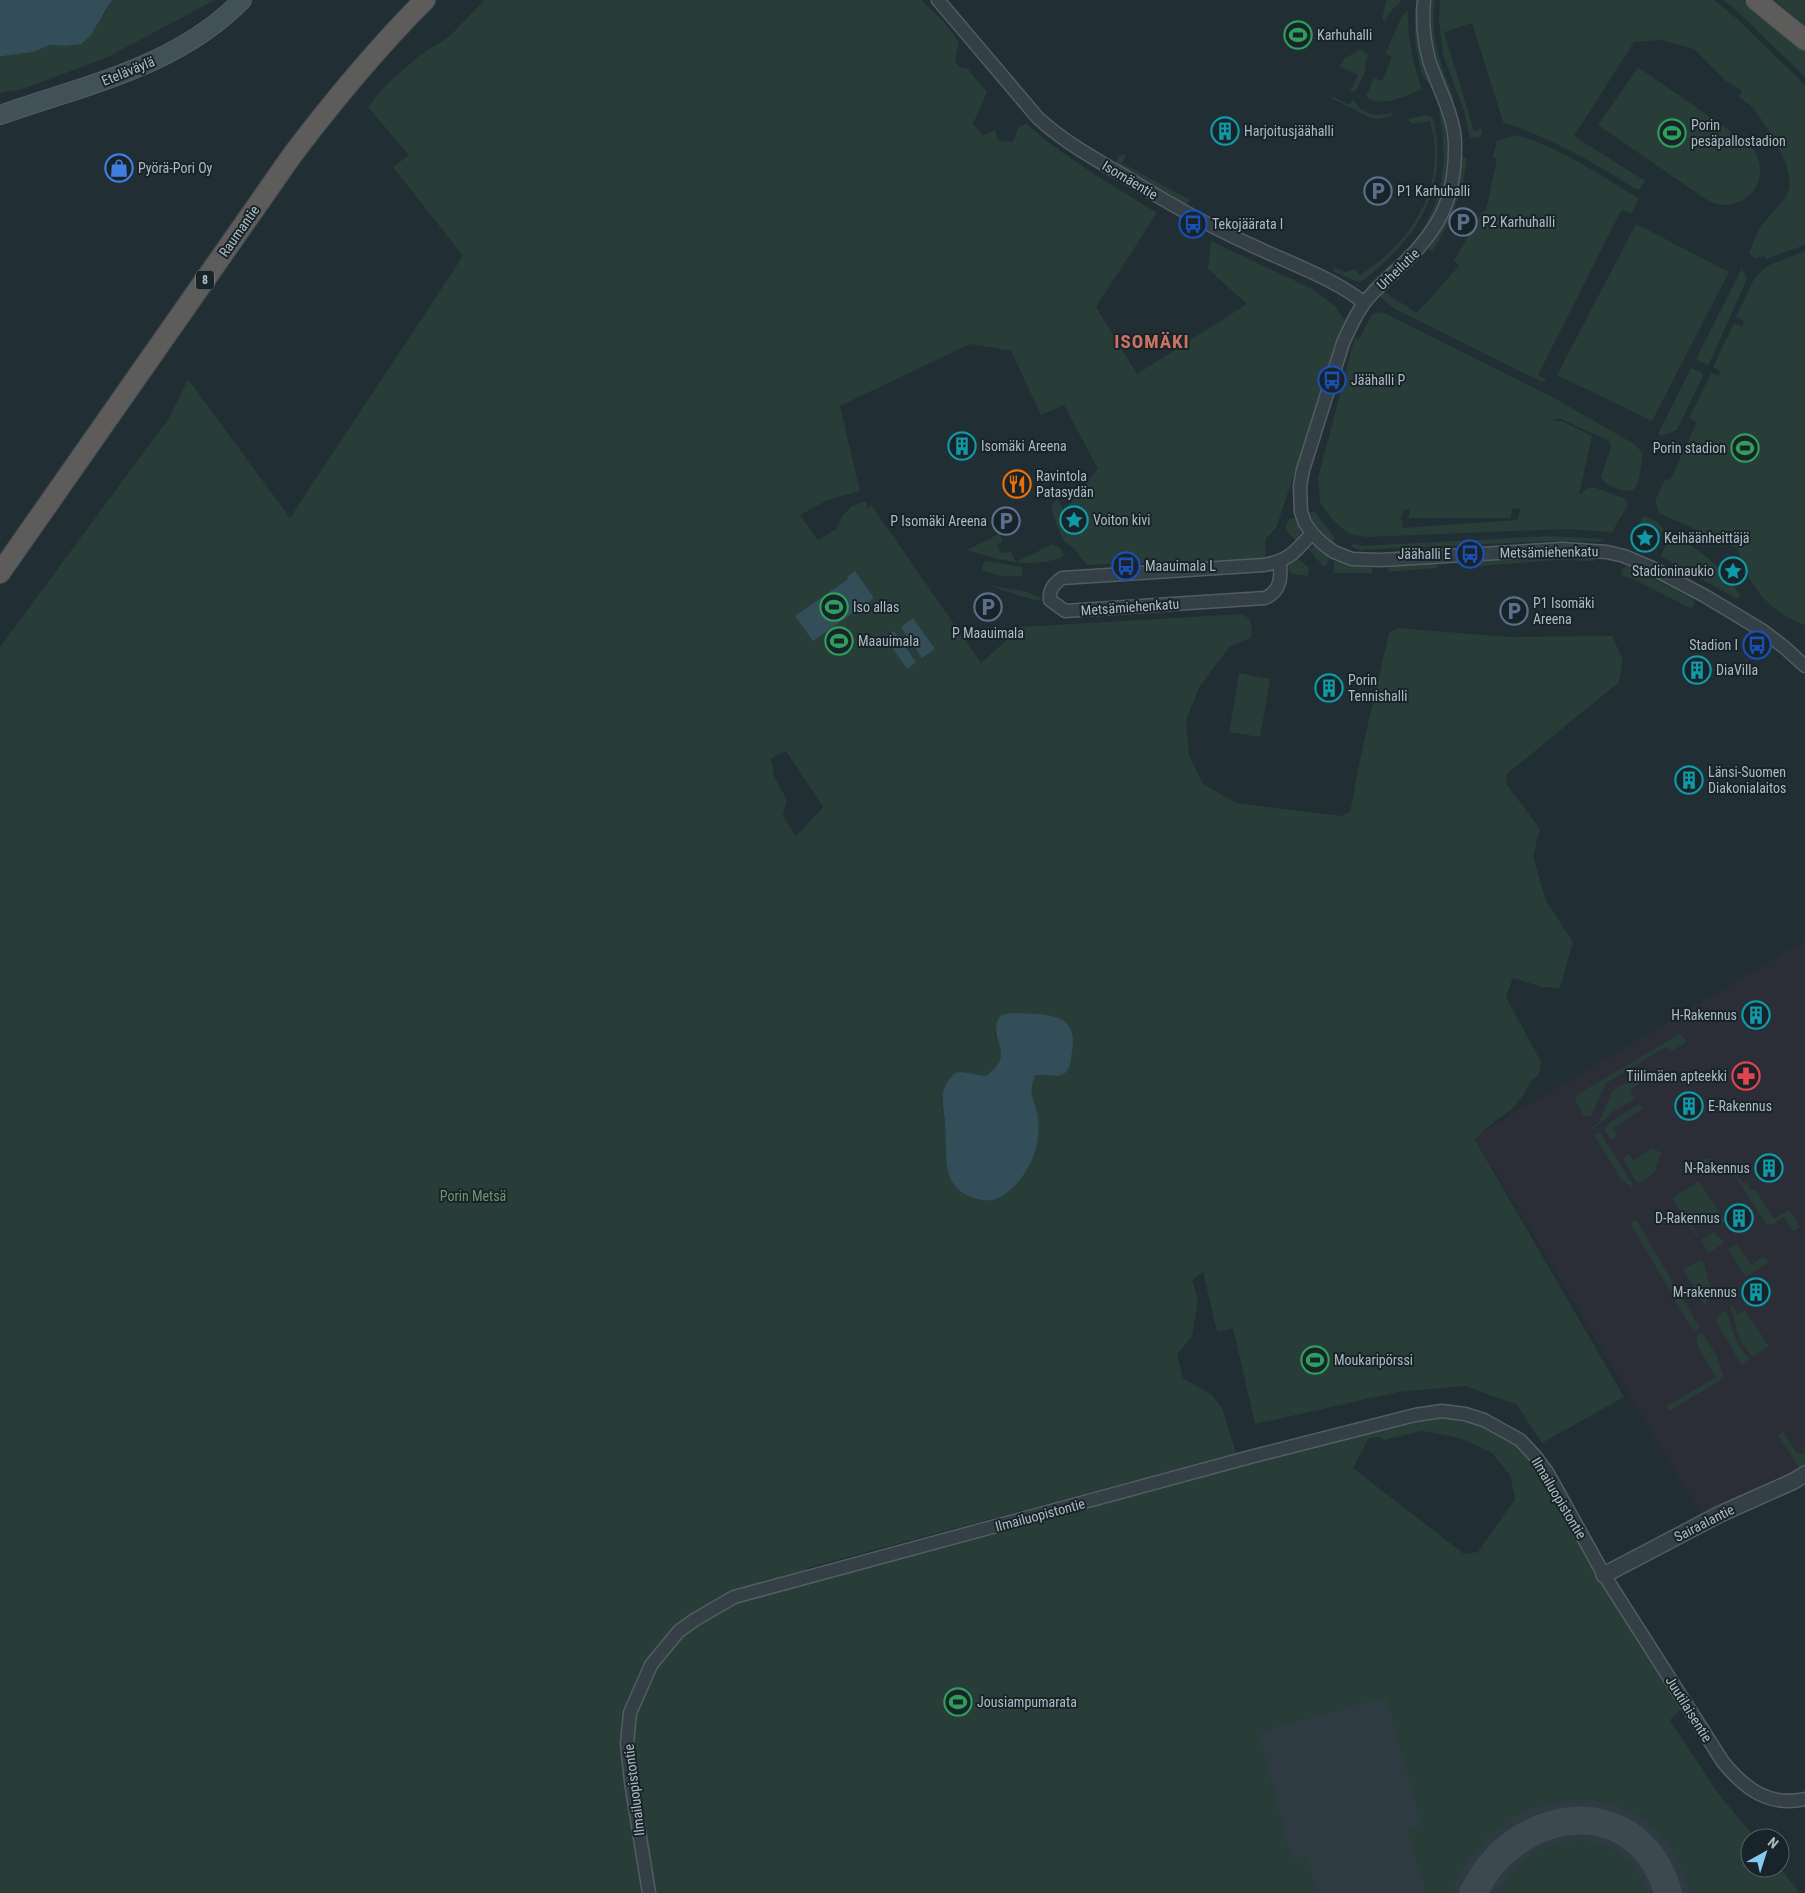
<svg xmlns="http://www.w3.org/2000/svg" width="1805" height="1893" font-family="'Roboto Condensed',sans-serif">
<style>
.medical{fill:#2b2d37}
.airport{fill:#2e3b42}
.green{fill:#283d37;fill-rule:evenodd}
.water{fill:#334d59}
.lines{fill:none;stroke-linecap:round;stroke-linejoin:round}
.taxiway{stroke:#3c4a50;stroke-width:28}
.minor-casing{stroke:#515d63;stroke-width:15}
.tertiary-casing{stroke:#515d63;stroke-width:18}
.secondary-casing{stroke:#515d63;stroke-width:20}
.trunk-casing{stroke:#3e4a50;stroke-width:22}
.minor{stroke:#344045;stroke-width:12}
.tertiary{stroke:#344045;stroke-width:15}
.secondary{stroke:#425058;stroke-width:18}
.trunk{stroke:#5e5c5b;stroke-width:20}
.labels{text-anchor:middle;stroke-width:4;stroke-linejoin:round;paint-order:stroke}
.shield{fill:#19242a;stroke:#818e94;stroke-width:1}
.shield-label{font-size:12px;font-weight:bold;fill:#aebbc2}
.poi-label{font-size:14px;fill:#aebbc2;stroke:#19242a;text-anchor:start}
.street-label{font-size:14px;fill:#aebbc2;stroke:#19242a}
.park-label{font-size:14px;fill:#70966f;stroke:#19242a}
.district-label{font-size:19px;font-weight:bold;letter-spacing:1px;fill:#cb7360;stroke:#19242a}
</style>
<rect width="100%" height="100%" fill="#212e34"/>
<path class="medical" d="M1805,940V1468L1704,1519L1474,1137Z"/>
<path class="airport" d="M1049,1594L1717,1792L1755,1838H1750V1868L1800,1893H903Z"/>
<path class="green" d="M112,0H215L108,57L23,89L0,93V56L33,52L50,45L64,46L104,15Z
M484,0H921L945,23L959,42L955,61L959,67L967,68L987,92L973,124L983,135L995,130L998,141L1013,142L1018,128L1026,123C1065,159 1113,185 1157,213L1096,307L1137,374L1247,304L1208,269L1211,241L1312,289L1336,307L1345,321L1276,528L1265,540L1266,559L1087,565L1074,549L1064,541L1056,524L1051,506L1057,499L1063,509L1068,506L1098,469L1064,405L1041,415L1011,351L970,344L840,406L860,491L828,500L800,515L818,540L836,529L843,515L852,506L865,501L867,503V509L872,506L981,663L1021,627L1242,614L1250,619L1252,632L1250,638L1230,646L1200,686L1186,720L1189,755L1203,784L1236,803L1341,816L1350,812L1362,750L1389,633L1397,628L1510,637L1612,636L1623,660L1619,682L1507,774L1506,782L1508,786L1540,829L1533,856L1546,901L1573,942L1560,988L1542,987L1513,978L1506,997L1541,1062L1539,1074C1529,1080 1528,1089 1521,1098C1508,1116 1489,1122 1475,1140L1624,1397L1542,1443L1517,1405L1465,1386L1398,1392L1255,1424L1233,1328L1217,1332L1203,1272L1192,1280L1198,1300L1192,1336L1177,1355L1183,1378L1212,1395L1222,1408L1236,1453L807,1568L809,1576L1418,1415L1465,1414L1520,1440L1686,1704L1670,1720L1717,1792L1755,1838H1750V1868H1780L1800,1893H1689C1684,1875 1679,1855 1666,1841C1619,1785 1541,1788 1489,1836C1472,1852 1460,1873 1450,1893H1426L1407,1830L1422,1826L1386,1697L1259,1732L1292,1861L1307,1856L1317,1893H0V647L169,418L188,379L290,518L463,256L393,167L409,155L368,107L386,85L420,55L450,36ZM786,751L823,807L796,836L783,816L787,800L773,775L774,769L770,759ZM994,1032L1048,1075L1035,1076L1030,1088L1032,1097L1017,1184L998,1199L984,1200L945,1157V1125L941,1098L963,1072L986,1076C1005,1062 1004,1052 994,1032ZM1422,1431L1460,1438L1492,1453L1510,1475L1515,1499L1478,1552L1464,1554L1353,1468L1369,1438L1380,1437L1384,1440Z
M1386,0H1402L1389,13L1385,22L1382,20Z
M1431,0H1435C1429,35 1441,66 1454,99L1451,101C1437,66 1425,38 1431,0Z
M1440,0H1714L1736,18L1805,85V245L1766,259L1764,256L1755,258L1749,254C1753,245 1755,234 1761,226C1770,214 1784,204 1789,189C1795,168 1765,123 1752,107C1748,103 1743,100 1739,97L1742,91L1726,81L1694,49L1661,40L1634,42L1574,136L1645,181L1640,189H1635C1594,162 1550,138 1503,122L1472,23L1444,32L1474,131L1482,129V135L1479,137L1470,138L1464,111L1443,55L1439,21Z
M1723,0H1743L1805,51V77L1736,10Z
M1775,0H1805V26Z
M1416,6L1418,8L1420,48L1430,81L1429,84C1415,69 1414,29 1415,8Z
M1407,11H1408C1407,39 1413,63 1422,89C1409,95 1378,110 1366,96L1374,78L1382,81L1392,57L1385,54L1402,16Z
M1360,50L1369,55L1365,64L1366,69L1356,91L1354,92L1349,89L1352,88L1358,75L1339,66L1345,58Z
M1638,67L1746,142C1750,146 1756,152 1758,158C1766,182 1751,203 1726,205C1720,206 1712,202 1707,200L1598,125Z
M1332,96L1349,105L1352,100C1356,102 1357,106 1361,109C1371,116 1380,115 1392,113L1393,116L1377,119L1371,118L1333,99Z
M1442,112C1458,175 1440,224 1392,268C1384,275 1377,282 1369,288L1366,287C1379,274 1393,263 1406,250C1442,213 1450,162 1439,113Z
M1423,116H1428L1433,118C1447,175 1428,223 1385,261C1378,268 1370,276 1361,281L1357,282L1332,271L1335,268L1346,272L1354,269L1360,275C1413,241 1448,186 1430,121L1413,124L1407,119Z
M1515,135C1558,146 1602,176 1639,199L1631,214L1622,209L1538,375L1546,380L1545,382L1540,381L1395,309L1381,298V295L1383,293H1386L1417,313L1459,266L1454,261L1481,213L1486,210L1497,159L1493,157L1497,141Z
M1123,154L1126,156L1122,163L1190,200L1186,206L1118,166L1116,160L1119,156Z
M1462,156L1467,159C1463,193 1451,221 1433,250L1430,251L1429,248C1449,216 1458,196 1460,158Z
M1636,224L1729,272L1652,421L1557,375Z
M1805,251V625C1770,612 1747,586 1738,549L1659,513L1655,501L1665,479L1670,480L1697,422L1689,418L1711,373L1718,376L1721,371L1713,367L1734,323L1742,327L1744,321L1736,317L1753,281L1760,272L1767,266Z
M1742,268L1747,279L1708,366L1696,359Z
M1382,312L1556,399L1636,445L1643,454L1638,483L1633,490C1622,492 1607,487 1601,477L1611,447L1609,441L1559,418L1554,420L1564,422L1592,436L1579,495L1588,488H1596L1626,499L1628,505L1612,532L1566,529L1367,537L1349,534L1332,519L1320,502L1318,478L1354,341L1356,337L1358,341L1372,314ZM1513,508L1521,509L1517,520L1402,528L1403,521L1400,520L1404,510L1411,509L1408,518H1510Z
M1691,368L1702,373L1703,376L1677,430L1662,436L1658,434Z
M1314,511L1335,538L1333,542C1321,533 1315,525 1308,513Z
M1301,516C1303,527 1302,532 1296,541L1285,529L1289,519Z
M1643,516H1645L1657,522L1664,529L1652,552L1632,542Z
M999,534L1003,542L997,545L1001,553L1011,552L1016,562L1053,544L1060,548L1065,556C1033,570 999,560 967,550Z
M1547,536L1604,539L1598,542L1554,541L1360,550L1351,547L1352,543L1362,546Z
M1676,538C1709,554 1719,567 1740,595L1739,598L1737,599L1662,557L1661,555L1665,546Z
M1313,547H1321L1331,555L1326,566H1323L1308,549Z
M1559,554L1594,557L1595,561L1557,560L1466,567V564L1481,561L1483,557Z
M1297,558L1309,568L1308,576L1292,574L1288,569L1289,564Z
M987,561L1022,567L1023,569L1022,576H1002L982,571L983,563Z
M1340,561L1371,565L1372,573H1333L1334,562Z
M1437,562L1438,566L1436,568L1388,572L1387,566Z
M1627,566L1692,598L1694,602L1693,607L1690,608L1633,579L1621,575L1622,569Z
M986,585L1028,592L1041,598L1039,601L1034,600Z
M1239,673L1270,679L1260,737L1229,732Z
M1681,1033L1687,1042L1670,1052L1666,1047L1605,1084L1591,1117L1583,1115L1575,1100L1578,1094Z
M1641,1073L1646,1080L1630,1090L1635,1099L1609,1114V1116L1591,1130L1590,1129L1600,1121L1612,1091Z
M1639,1104L1643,1109L1613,1128L1617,1136L1611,1140L1604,1129L1612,1121Z
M1600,1132L1633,1185L1632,1188L1620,1178L1594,1135Z
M1653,1147L1655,1150L1661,1152L1655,1172L1639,1183L1636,1182L1623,1158L1629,1154L1633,1161Z
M1706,1158L1713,1160L1714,1162L1696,1174L1692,1167Z
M1730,1168H1732L1738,1178L1744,1183L1746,1182L1752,1191L1755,1189L1774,1219L1789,1210L1800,1227L1793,1231L1784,1217L1773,1224H1766Z
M1699,1181L1725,1221L1717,1226L1709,1214L1692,1225L1698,1236L1697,1237L1672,1198Z
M1636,1220L1700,1328L1694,1332L1630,1223Z
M1713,1232L1725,1242L1709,1253L1700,1240Z
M1737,1244L1752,1265L1764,1256L1769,1262L1746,1277L1728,1249Z
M1701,1259L1704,1263L1712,1293L1708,1298L1706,1307L1683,1270Z
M1732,1306L1738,1315L1745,1310L1769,1346L1753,1357C1734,1337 1739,1330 1730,1307Z
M1724,1310C1730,1317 1730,1324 1733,1332C1737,1343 1742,1351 1750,1359L1742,1366L1715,1320Z
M1702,1332L1717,1356L1724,1378L1669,1411L1667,1406L1716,1377L1698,1347L1696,1336Z
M1783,1432L1796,1452L1802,1454L1805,1452V1465L1799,1468L1778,1435Z
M1579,1840C1611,1841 1639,1862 1647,1893H1496C1520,1860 1538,1844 1579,1840Z"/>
<path class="water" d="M0,0H112L90,36L81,44L64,46L50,45L33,52L3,56H0Z
M855,571L874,598L813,641L795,616L848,579L847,577Z
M913,618L935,649L922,658L901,627Z
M894,631L916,662L907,669L885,637Z
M1010,1013C1040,1015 1080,1009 1072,1051C1071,1057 1071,1069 1065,1073C1058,1079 1044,1073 1035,1076C1028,1093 1033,1096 1037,1112C1044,1145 1028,1181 999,1198C993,1201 984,1201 977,1199C940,1189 947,1156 945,1126C944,1103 936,1092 955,1073L963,1072L986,1076C1019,1052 985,1040 1000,1016Z"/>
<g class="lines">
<path class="taxiway" d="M1473,1893C1482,1876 1493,1859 1508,1848C1568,1800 1646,1815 1668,1893"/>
<g class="minor-casing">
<path id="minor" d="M938,0L1038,118C1064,142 1095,159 1126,177C1166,202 1207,225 1249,244C1284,261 1336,279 1364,303
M1424,0C1422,20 1424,41 1429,60C1438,89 1456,117 1455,148C1455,199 1439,230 1402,265C1390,277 1375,289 1364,303C1356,315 1349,329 1343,343L1303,470L1300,486L1301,512L1305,523L1312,533L1322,543L1334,552L1352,559L1381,560L1562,549L1607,552L1624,556L1650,567L1705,596L1763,631L1784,647L1805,666
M1280,562C1281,578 1281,591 1265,598L1065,611L1050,600C1049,589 1054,584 1062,578L1264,565C1290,560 1295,552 1312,533
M649,1893L631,1782L627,1743L630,1713L651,1665L679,1631L696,1619L734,1597L1250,1457L1415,1415L1442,1411L1465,1414L1484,1420L1520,1440L1535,1456L1547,1472L1604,1575L1723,1762C1745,1789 1769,1807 1805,1799"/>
</g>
<g class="tertiary-casing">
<path id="tertiary" d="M1604,1575L1720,1514L1794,1481L1805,1474"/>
</g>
<g class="secondary-casing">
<path id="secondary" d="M0,115C85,85 177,67 242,0"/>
</g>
<g class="trunk-casing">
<path id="trunk" d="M1756,0L1805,40
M0,573L293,154C334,100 377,48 425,0"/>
</g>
<use href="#minor" class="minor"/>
<use href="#tertiary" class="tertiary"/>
<use href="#secondary" class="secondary"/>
<use href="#trunk" class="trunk"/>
</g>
<defs>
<g id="stadium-ring" transform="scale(1.4375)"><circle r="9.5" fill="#19242a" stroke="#2e9e5b" stroke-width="1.5"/><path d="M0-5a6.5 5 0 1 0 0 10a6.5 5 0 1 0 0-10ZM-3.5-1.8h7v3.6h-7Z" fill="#2e9e5b"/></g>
<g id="building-ring" transform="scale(1.4375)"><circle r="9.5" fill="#19242a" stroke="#0f9aa8" stroke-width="1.5"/><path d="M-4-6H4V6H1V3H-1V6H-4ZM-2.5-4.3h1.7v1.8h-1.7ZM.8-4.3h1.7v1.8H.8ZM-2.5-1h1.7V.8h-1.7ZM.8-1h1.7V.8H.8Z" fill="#0f9aa8"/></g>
<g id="shop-ring" transform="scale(1.4375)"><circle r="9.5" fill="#19242a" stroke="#3f7fe0" stroke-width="1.5"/><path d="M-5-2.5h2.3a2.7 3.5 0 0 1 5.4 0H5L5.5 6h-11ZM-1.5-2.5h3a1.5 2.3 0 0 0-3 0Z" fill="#3f7fe0"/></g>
<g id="parking-ring" transform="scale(1.4375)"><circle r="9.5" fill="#19242a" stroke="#5c6f8a" stroke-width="1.5"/><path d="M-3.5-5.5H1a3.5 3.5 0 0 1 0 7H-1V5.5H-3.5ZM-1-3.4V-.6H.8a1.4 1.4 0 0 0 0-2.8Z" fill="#5c6f8a"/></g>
<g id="bus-ring" transform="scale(1.4375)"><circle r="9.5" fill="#19242a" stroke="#1a4fb4" stroke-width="1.5"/><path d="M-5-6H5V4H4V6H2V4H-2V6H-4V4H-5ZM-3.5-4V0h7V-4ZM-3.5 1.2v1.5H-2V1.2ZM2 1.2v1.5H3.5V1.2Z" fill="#1a4fb4"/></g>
<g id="restaurant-ring" transform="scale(1.4375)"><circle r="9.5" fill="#19242a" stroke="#e8710a" stroke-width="1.5"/><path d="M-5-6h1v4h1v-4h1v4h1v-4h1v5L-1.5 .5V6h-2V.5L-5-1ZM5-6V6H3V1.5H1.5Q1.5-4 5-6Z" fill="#e8710a"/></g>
<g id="sight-ring" transform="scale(1.4375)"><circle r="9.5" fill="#19242a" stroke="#0f9aa8" stroke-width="1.5"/><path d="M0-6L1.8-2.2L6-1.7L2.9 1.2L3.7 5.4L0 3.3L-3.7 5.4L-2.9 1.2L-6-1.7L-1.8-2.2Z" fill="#0f9aa8"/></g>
<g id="pharmacy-ring" transform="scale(1.4375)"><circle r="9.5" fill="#19242a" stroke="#e0444e" stroke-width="1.5"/><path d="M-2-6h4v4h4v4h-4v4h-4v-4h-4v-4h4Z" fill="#e0444e"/></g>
</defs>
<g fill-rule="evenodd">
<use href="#stadium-ring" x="1298" y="35"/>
<use href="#building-ring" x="1225" y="131"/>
<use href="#stadium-ring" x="1672" y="133"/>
<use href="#shop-ring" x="119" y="168"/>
<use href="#parking-ring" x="1378" y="191"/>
<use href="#parking-ring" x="1463" y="222"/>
<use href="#bus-ring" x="1193" y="224"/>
<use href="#bus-ring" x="1332" y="380"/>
<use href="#building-ring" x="962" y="446"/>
<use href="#stadium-ring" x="1745" y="448"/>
<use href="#restaurant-ring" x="1017" y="484"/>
<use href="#sight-ring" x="1074" y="520"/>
<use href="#parking-ring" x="1006" y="521"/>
<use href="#sight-ring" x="1645" y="538"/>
<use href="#bus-ring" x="1470" y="554"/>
<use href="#bus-ring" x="1126" y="566"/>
<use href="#sight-ring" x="1733" y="571"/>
<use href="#stadium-ring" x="834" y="607"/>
<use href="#parking-ring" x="988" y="607"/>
<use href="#parking-ring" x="1514" y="611"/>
<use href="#stadium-ring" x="839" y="641"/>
<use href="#bus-ring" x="1757" y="645"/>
<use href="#building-ring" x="1697" y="670"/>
<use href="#building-ring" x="1329" y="688"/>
<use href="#building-ring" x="1689" y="780"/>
<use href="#building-ring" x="1756" y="1015"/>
<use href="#pharmacy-ring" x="1746" y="1076"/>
<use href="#building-ring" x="1689" y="1106"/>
<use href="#building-ring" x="1769" y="1168"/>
<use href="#building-ring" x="1739" y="1218"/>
<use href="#building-ring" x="1756" y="1292"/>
<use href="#stadium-ring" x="1315" y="1360"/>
<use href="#stadium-ring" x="958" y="1702"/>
</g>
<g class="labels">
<rect class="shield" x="196" y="270.5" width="18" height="19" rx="4"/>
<g class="shield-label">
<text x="205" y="284">8</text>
</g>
<g class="poi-label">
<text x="1317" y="40">Karhuhalli</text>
<text x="1691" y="130">Porin<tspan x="1691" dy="16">pesäpallostadion</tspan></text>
<text x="1244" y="136">Harjoitusjäähalli</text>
<text x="138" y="173">Pyörä-Pori Oy</text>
<text x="1397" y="196">P1 Karhuhalli</text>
<text x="1482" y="227">P2 Karhuhalli</text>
<text x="1212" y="229">Tekojäärata I</text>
<text x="1351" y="385">Jäähalli P</text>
<text x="981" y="451">Isomäki Areena</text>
<text x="1726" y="453" text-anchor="end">Porin stadion</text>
<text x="1036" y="481">Ravintola<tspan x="1036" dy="16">Patasydän</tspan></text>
<text x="1093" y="525">Voiton kivi</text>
<text x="987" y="526" text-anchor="end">P Isomäki Areena</text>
<text x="1664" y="543">Keihäänheittäjä</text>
<text x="1451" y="559" text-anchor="end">Jäähalli E</text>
<text x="1145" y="571">Maauimala L</text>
<text x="1714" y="576" text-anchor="end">Stadioninaukio</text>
<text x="1533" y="608">P1 Isomäki<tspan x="1533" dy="16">Areena</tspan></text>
<text x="853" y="612">Iso allas</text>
<text x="988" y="638" text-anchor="middle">P Maauimala</text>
<text x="858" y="646">Maauimala</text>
<text x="1738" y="650" text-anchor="end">Stadion I</text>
<text x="1716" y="675">DiaVilla</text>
<text x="1348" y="685">Porin<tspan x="1348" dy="16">Tennishalli</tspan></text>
<text x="1708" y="777">Länsi-Suomen<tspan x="1708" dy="16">Diakonialaitos</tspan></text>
<text x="1737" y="1020" text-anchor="end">H-Rakennus</text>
<text x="1727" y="1081" text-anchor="end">Tiilimäen apteekki</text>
<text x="1708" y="1111">E-Rakennus</text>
<text x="1750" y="1173" text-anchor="end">N-Rakennus</text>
<text x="1720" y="1223" text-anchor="end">D-Rakennus</text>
<text x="1737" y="1297" text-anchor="end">M-rakennus</text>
<text x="1334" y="1365">Moukaripörssi</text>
<text x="977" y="1707">Jousiampumarata</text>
</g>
<g class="street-label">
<text transform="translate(128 71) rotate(-22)" y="5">Eteläväylä</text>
<text transform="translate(1130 180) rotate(31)" y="5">Isomäentie</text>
<text transform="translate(239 231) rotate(-55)" y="5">Raumantie</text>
<text transform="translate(1398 269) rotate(-44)" y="5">Urheilutie</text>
<text transform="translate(1549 552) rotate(-1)" y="5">Metsämiehenkatu</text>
<text transform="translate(1130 607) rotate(-4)" y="5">Metsämiehenkatu</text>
<text transform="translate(1559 1498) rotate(59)" y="5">Ilmailuopistontie</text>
<text transform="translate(1040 1515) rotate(-15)" y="5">Ilmailuopistontie</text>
<text transform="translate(1704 1523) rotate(-27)" y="5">Sairaalantie</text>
<text transform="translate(1689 1709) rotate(58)" y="5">Juutilaisentie</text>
<text transform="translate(634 1790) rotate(-97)" y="5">Ilmailuopistontie</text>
</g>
<g class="park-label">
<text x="473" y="1201">Porin Metsä</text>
</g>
<g class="district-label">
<text x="1152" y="348">ISOMÄKI</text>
</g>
</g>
<g transform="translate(1765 1853) rotate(39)"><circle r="24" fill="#19242a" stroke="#556067"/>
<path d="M0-4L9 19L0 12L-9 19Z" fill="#85caf0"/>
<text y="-8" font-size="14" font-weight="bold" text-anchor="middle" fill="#aebbc2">N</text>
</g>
</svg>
